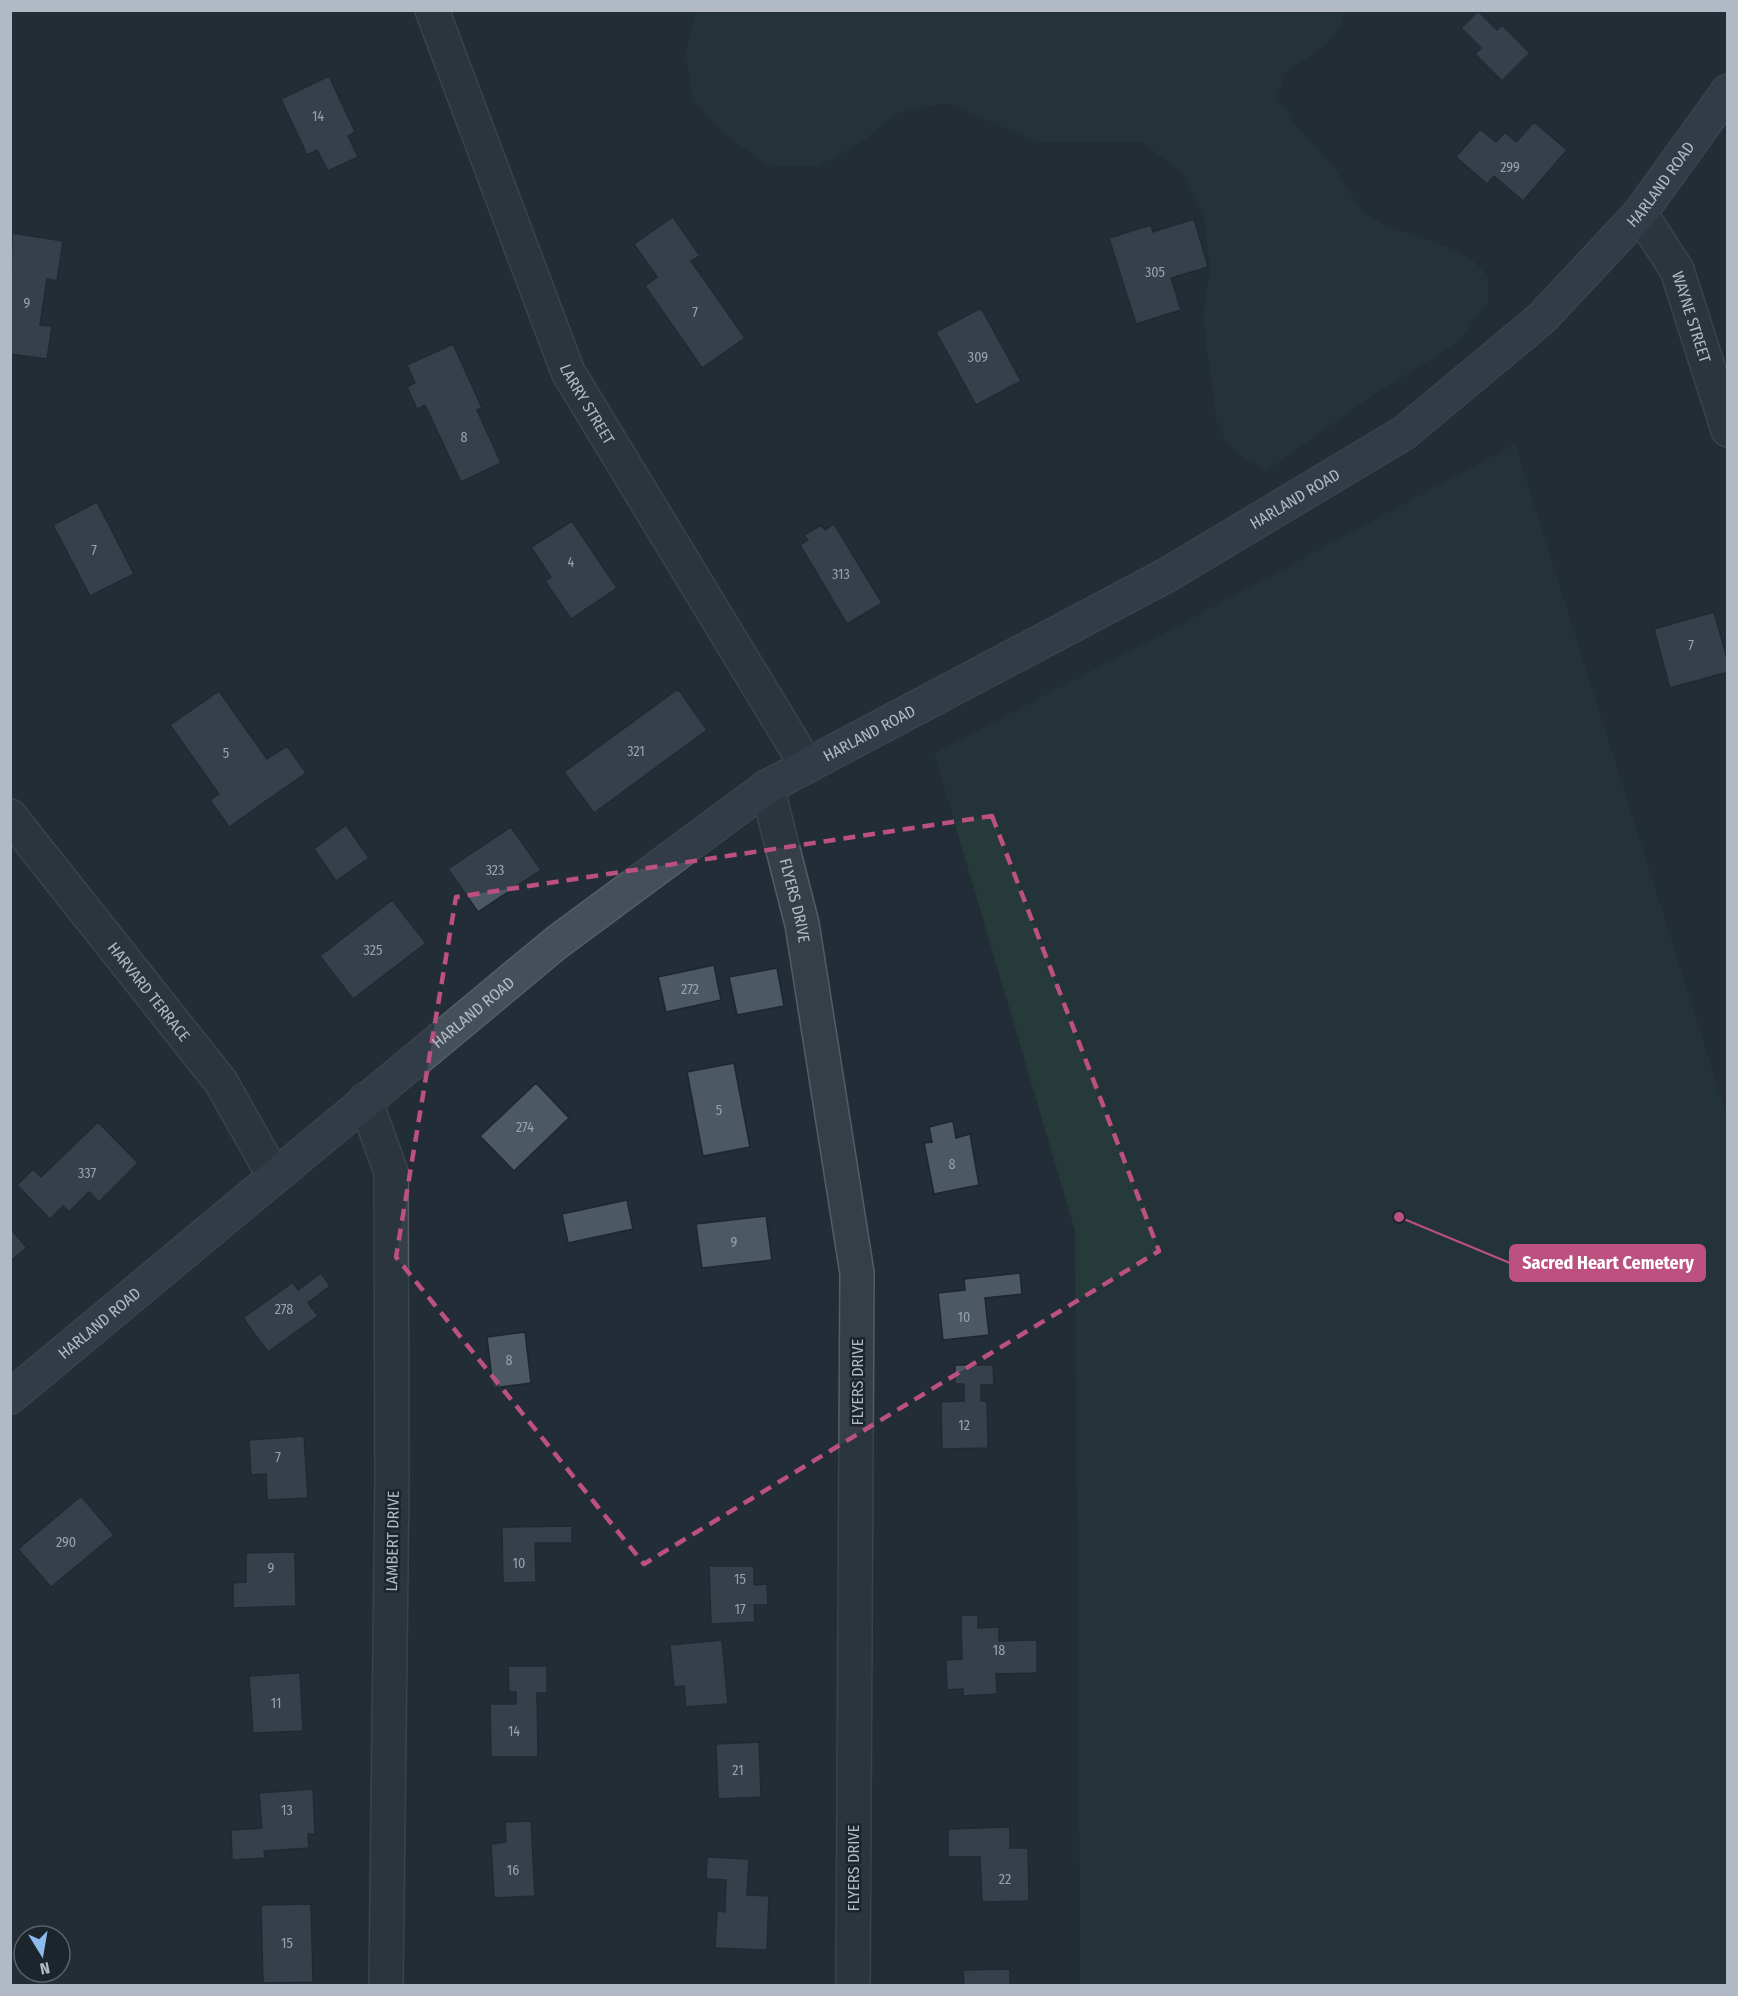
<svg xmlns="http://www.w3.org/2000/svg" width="1738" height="1996" font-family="'Fira Sans Condensed',sans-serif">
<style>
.green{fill:#263a39}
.building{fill:#4c5863;stroke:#1e262e;stroke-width:1.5}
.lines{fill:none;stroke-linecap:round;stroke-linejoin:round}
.minor-casing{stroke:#545d65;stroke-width:36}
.secondary-casing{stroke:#545d65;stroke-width:36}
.minor{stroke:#363f48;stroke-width:33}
.secondary{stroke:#454f5a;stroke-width:33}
.marked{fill:none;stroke:#bc5180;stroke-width:4.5;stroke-dasharray:12 8;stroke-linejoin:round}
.labels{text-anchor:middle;stroke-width:5;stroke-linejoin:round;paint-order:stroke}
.number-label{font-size:14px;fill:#98a2ac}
.street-label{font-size:16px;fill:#b1bac4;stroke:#1c242c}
.leader{fill:none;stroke:#bc5180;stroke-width:2}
.callout-dot{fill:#bc5180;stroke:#1c242c;stroke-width:2}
.callout{fill:#bc5180;stroke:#bc5180;stroke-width:2}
.callout-label{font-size:18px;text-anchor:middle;font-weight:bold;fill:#fff}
</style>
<rect width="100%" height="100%" fill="#232d37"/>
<path class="green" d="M695,11H1344L1341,26L1326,45L1284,73L1278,97L1290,118L1336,170L1361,210L1382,224L1451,248L1472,260L1488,276V301L1459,342L1372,396L1266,471L1244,459L1226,442L1216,419L1203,318L1210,267L1204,218L1182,173L1142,142H1039L945,103L898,113L859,144L817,167L767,165L727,136L693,101L686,53Z
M1515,444L1727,1116V1985H1080L1075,1231L934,753L1159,636Z"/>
<path class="building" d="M1478,11L1497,30L1502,25L1530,53L1502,81L1475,54L1481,48L1461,28Z
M329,76L355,132L348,136L358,157L328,171L317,150L307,155L281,99Z
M1534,122L1567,150L1523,201L1494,176L1487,184L1456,157L1480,129L1496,142L1505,132L1516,142Z
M673,217L700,256L691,261L745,338L702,368L645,286L657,277L634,244Z
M1194,219L1208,267L1171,278L1181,310L1136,324L1109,238L1151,225L1153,232Z
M12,233L63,241L57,281L47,279L40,325L52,326L47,359L10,354Z
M981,308L1021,381L976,405L936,332Z
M453,344L482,408L477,410L501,463L461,482L425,405L417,409L407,387L415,383L407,365Z
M97,502L134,574L90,596L53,525Z
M572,521L617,588L571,619L545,581L551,577L531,547Z
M834,524L882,603L847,624L800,545L808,540L804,535L821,525L825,530Z
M1714,612L1728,662V672L1670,688L1654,629Z
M678,689L707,730L594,813L564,772Z
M219,691L267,759L287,746L306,773L229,827L210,800L219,794L170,725Z
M346,825L369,858L336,881L314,849Z
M511,827L541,870L478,912L448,869Z
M392,900L426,943L353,999L320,956Z
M714,965L721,1000L666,1012L658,977Z
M777,968L784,1006L737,1015L729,977Z
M734,1063L750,1147L703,1156L687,1072Z
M536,1083L569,1118L514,1171L480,1136Z
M953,1121L956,1138L970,1134L979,1185L934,1194L924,1143L932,1142L929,1127Z
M98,1122L138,1163L99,1202L89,1192L69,1212L63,1206L50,1219L17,1185L33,1169L41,1177Z
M627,1200L633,1229L568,1243L562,1214Z
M766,1216L772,1260L702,1268L696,1224Z
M10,1228L27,1248L10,1261Z
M321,1273L330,1286L308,1303L318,1316L268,1352L243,1318L293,1282L298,1290Z
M1020,1273L1022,1294L985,1298L989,1335L943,1340L938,1293L965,1290L964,1279Z
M525,1332L531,1383L493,1388L487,1337Z
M955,1365H993L994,1385H981V1401H987L988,1448L942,1449L941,1402L964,1401V1384H955Z
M304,1436L308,1498L267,1500L266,1474L251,1475L249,1440Z
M81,1496L114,1535L51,1587L18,1549Z
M572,1526V1543H535L536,1582L503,1583L502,1527Z
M295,1552L296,1606L233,1608V1583L246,1582V1553Z
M709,1566H754V1585L767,1584L768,1605H754L755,1622L711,1624Z
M961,1615H978V1628L999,1627V1641L1037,1640V1673L996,1674L997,1694L963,1696V1689L947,1690L946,1660L962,1659Z
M722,1640L728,1704L686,1707L684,1686L674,1687L670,1645Z
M508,1666H547V1693H537L538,1757H491L490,1704H516V1692H509Z
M300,1673L303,1731L253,1733L249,1676Z
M759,1742L761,1797L718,1799L716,1744Z
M313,1789L315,1834H308L309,1848L264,1851L265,1858L232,1860L231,1830L262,1828L259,1793Z
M531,1821L535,1896L494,1898L491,1844L506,1842L505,1822Z
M1010,1827V1848H1028L1029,1901L982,1902L980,1857H948V1829Z
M707,1857L749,1859L747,1895L769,1896L767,1950L715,1948L717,1911L725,1912L726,1880L706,1879Z
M311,1904L313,1982L263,1983L261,1905Z
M1010,1969V1986H964L963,1970Z"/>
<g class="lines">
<g class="minor-casing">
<g id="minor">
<path id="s1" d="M432,10L568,372L807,766"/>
<path id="s2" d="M1640,213L1677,270L1728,430"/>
<path id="s3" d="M767,787L802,924L857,1273L853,1986"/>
<path id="s4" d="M10,816L221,1082L274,1176"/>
<path d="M365,1100L391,1172L392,1480L386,1986"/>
</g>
</g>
<g class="secondary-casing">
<g id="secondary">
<path id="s5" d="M10,1397L556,943L767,787L1167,575L1404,433L1542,318L1640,213L1728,91"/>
</g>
</g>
<use href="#minor" class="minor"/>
<use href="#secondary" class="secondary"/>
</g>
<path d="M0 0H1738V1996H0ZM992,816L1159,1251L644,1564L396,1257L456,897Z" fill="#232d37" fill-opacity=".55" fill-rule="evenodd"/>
<path class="marked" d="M992,816L1159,1251L644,1564L396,1257L456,897Z"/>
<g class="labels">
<g class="number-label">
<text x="318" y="121">14</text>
<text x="1510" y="172">299</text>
<text x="1155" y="277">305</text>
<text x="27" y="308">9</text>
<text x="695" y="317">7</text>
<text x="978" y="362">309</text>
<text x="464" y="442">8</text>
<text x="94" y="555">7</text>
<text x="571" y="567">4</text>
<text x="841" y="579">313</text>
<text x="1691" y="650">7</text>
<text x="636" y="756">321</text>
<text x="226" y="758">5</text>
<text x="495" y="875">323</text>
<text x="373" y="955">325</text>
<text x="690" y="994">272</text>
<text x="719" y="1115">5</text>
<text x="525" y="1132">274</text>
<text x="952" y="1169">8</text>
<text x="87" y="1178">337</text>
<text x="734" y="1247">9</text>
<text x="284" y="1314">278</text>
<text x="964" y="1322">10</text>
<text x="509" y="1365">8</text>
<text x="964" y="1430">12</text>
<text x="278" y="1462">7</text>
<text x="66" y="1547">290</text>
<text x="519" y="1568">10</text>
<text x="271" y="1573">9</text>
<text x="740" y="1584">15</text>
<text x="740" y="1614">17</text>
<text x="999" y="1655">18</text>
<text x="276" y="1708">11</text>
<text x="514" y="1736">14</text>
<text x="738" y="1775">21</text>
<text x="287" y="1815">13</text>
<text x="513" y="1875">16</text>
<text x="1005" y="1884">22</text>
<text x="287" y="1948">15</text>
</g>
<g class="street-label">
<text dy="6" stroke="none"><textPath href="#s5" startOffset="2060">HARLAND ROAD</textPath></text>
<text dy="6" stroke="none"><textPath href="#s2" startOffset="117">WAYNE STREET</textPath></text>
<text dy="6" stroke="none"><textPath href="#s1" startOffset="424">LARRY STREET</textPath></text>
<text dy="6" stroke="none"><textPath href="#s5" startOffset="1574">HARLAND ROAD</textPath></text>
<text dy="6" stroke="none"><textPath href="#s5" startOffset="1088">HARLAND ROAD</textPath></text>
<text dy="6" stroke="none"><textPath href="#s3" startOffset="117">FLYERS DRIVE</textPath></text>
<text dy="6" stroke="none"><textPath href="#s4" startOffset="224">HARVARD TERRACE</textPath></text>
<text dy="6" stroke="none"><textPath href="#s5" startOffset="602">HARLAND ROAD</textPath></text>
<text dy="6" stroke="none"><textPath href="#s5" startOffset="116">HARLAND ROAD</textPath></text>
<text transform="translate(857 1382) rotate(-90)" y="6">FLYERS DRIVE</text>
<text transform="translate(392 1541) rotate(-89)" y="6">LAMBERT DRIVE</text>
<text transform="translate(853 1868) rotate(-90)" y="6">FLYERS DRIVE</text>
</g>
</g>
<path class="leader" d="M1399 1217L1510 1263"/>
<circle class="callout-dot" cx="1399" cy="1217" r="6"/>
<rect class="callout" x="1510" y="1245" width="195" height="36" rx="6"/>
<g class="callout-label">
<text x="1608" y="1269">Sacred Heart Cemetery</text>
</g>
<rect width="1738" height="1996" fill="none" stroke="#b1bac4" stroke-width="24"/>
<g transform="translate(42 1954) rotate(169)"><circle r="28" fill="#1c242c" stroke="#586069" stroke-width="1.5"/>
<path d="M0-4.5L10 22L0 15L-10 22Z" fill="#8dbbee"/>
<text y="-9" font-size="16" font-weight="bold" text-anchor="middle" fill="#b1bac4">N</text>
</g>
</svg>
